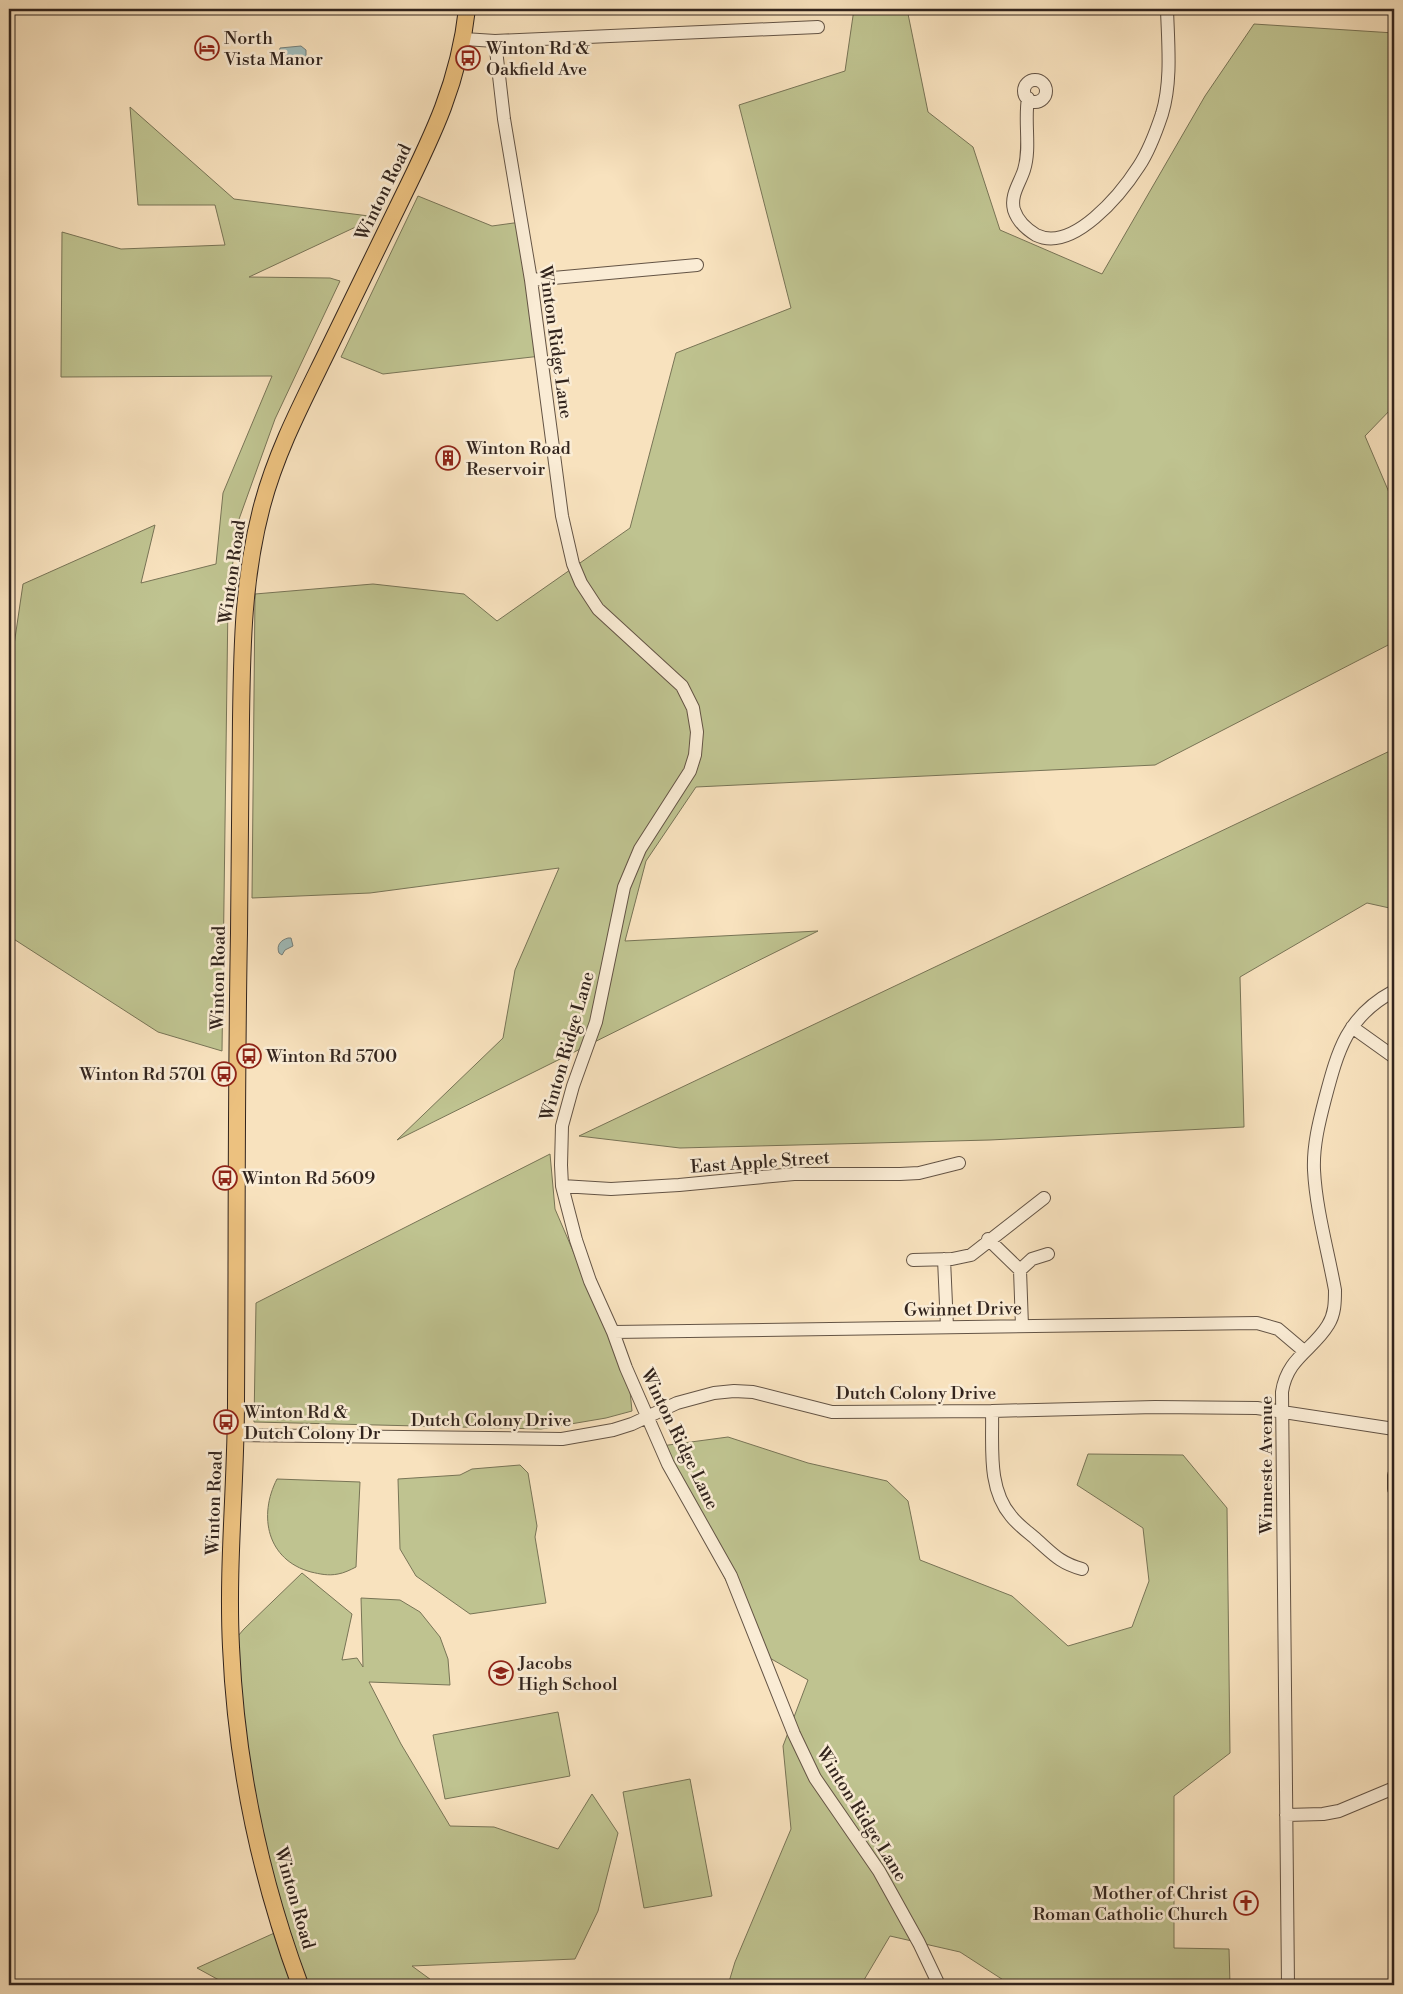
<svg xmlns="http://www.w3.org/2000/svg" width="1403" height="1994" font-family="'Libre Bodoni',serif">
<style>
.green{fill:#bfc390;stroke:#787456}
.water{fill:#a0bcba;stroke:#747f7b}
.lines{fill:none;stroke-linecap:round;stroke-linejoin:round}
.minor-casing{stroke:#645445;stroke-width:14}
.major-casing{stroke:#32241d;stroke-width:18}
.minor{stroke:#faecd5;stroke-width:12}
.major{stroke:#ecc17f;stroke-width:16}
.labels{text-anchor:middle;stroke-width:5;stroke-linejoin:round;paint-order:stroke}
.poi-label{font-size:18px;fill:#32241d;stroke:#faecd5;text-anchor:start}
.street-label{font-size:18px;fill:#32241d;stroke:#faecd5}
</style>
<rect width="100%" height="100%" fill="#f8e2be"/>
<filter id="stains"><feTurbulence type="fractalNoise" baseFrequency=".004" numOctaves="4"/><feColorMatrix values="0 0 0 0 .2 0 0 0 0 .09 0 0 0 0 .02 0 0 0 .5 -.17"/></filter>
<radialGradient id="worn" r=".72"><stop offset=".6" stop-color="#630" stop-opacity="0"/><stop offset="1" stop-color="#630" stop-opacity=".3"/></radialGradient>
<path class="green" d="M854,9H907L928,112L973,147L1000,230L1102,274L1205,96L1254,24L1394,33V406L1365,436L1394,504V642L1155,765L696,787L646,861L625,941L818,931L397,1140L503,1038L515,970L559,868L370,893L252,898L255,594L373,584L464,594L497,621L630,528L676,353L791,308L739,105L845,71Z
M130,107L234,199L377,217L249,277L330,278L340,281L275,419L238,522L228,601L222,1051L158,1032L9,936V679L23,584L155,525L141,583L216,564L223,493L272,376L61,377L62,232L121,249L225,245L215,205H138Z
M418,196L492,226L521,222L541,356L383,374L341,357Z
M1394,749V909L1367,903L1240,977L1244,1127L990,1140L680,1148L579,1136Z
M550,1154L555,1209L629,1381L632,1411L606,1418L541,1429L254,1422L256,1303Z
M728,1437L808,1463L887,1481L908,1501L920,1560L1012,1596L1068,1646L1132,1627L1149,1581L1143,1528L1077,1485L1088,1454L1183,1455L1227,1508L1230,1753L1174,1796V1948L1229,1949L1230,1985H1011L960,1952L890,1936L861,1985H728L735,1962L791,1829L783,1746L808,1680L761,1653L661,1446Z
M520,1465L528,1473L537,1526L535,1537L546,1603L470,1614L416,1576L400,1549L398,1479L460,1475L472,1469Z
M277,1479L360,1482L356,1567C350,1570 344,1573 338,1574C328,1576 320,1574 311,1572C267,1560 258,1516 277,1479Z
M302,1573L352,1614L342,1660L357,1658L363,1667L361,1598L400,1600L420,1612L440,1637L448,1659L450,1685L369,1682L401,1744L450,1826L494,1827L558,1849L592,1794L618,1833L598,1911L575,1959L412,1966L438,1985H228L197,1968L281,1930L267,1880L231,1644L244,1629Z
M558,1712L570,1776L445,1799L433,1735Z
M690,1779L712,1896L644,1908L623,1792Z"/>
<path class="water" d="M301,46L306,50V57L298,60L278,61L280,48Z
M288,938H291L293,946L285,950L282,955L279,953C276,945 281,940 288,938Z"/>
<g class="lines">
<g class="minor-casing">
<path id="minor" d="M464,39L495,41L818,27
M495,41L504,119L531,280L562,516L573,564L581,583L598,609L682,686L693,708L697,732L695,755L690,771L640,849L624,887L596,1022L573,1086L562,1126L561,1165L562,1186L576,1240L590,1281L613,1332L626,1368L668,1464L731,1576L794,1734L815,1778L879,1871L919,1943L939,1985
M1024 91a11 11 0 1 1 22 0a11 11 0 1 1-22 0Z
M1028,98C1024,122 1031,148 1024,170C1020,183 1010,195 1014,210C1018,222 1026,229 1036,235C1073,253 1121,194 1139,166C1149,151 1156,132 1162,114C1172,81 1168,43 1167,9
M531,280L697,265
M1352,1027L1394,1057
M562,1186L611,1189L679,1185L794,1174H900L919,1173L959,1163
M988,1239L1020,1270
M944,1259L947,1327
M913,1260L952,1259L971,1255L1044,1198
M1022,1326L1020,1270L1032,1259L1048,1254
M613,1332L1257,1323L1278,1329L1304,1351
M992,1411C993,1446 987,1488 1011,1516C1018,1525 1028,1532 1037,1540C1053,1554 1060,1563 1082,1569
M236,1435L562,1439L613,1430L632,1424L677,1403L714,1393L734,1391L753,1392L832,1412L992,1411L1155,1407L1257,1408L1394,1429
M1394,1475V1489
M1286,1815L1323,1814L1339,1811L1394,1788
M1288,1985L1282,1392C1287,1358 1313,1350 1328,1325C1335,1314 1335,1302 1335,1290C1328,1251 1316,1210 1314,1170C1313,1146 1319,1122 1325,1099C1338,1050 1347,1016 1394,991"/>
</g>
<g class="major-casing">
<path id="major" d="M300,1985C260,1877 236,1762 231,1647C227,1565 236,1483 236,1402C237,1246 236,1089 239,933C240,861 240,790 241,719C242,645 243,578 262,506C276,453 301,405 325,356C350,304 376,252 401,200C433,135 459,82 467,9"/>
</g>
<use href="#minor" class="minor"/>
<use href="#major" class="major"/>
</g>
<defs>
<g id="hotel-ring" transform="scale(1.25)"><circle r="9.5" fill="#faecd5" stroke="#8f2418" stroke-width="1.5"/><path d="M-6-4.5h1.5V1H6V5H4.5V3h-9V5H-6ZM-4 0a1.8 1.8 0 1 1 3.6 0ZM.5 0V-2.5h3Q6-2.5 6 0Z" fill="#8f2418"/></g>
<g id="bus-ring" transform="scale(1.25)"><circle r="9.5" fill="#faecd5" stroke="#8f2418" stroke-width="1.5"/><path d="M-5-6H5V4H4V6H2V4H-2V6H-4V4H-5ZM-3.5-4V0h7V-4ZM-3.5 1.2v1.5H-2V1.2ZM2 1.2v1.5H3.5V1.2Z" fill="#8f2418"/></g>
<g id="building-ring" transform="scale(1.25)"><circle r="9.5" fill="#faecd5" stroke="#8f2418" stroke-width="1.5"/><path d="M-4-6H4V6H1V3H-1V6H-4ZM-2.5-4.3h1.7v1.8h-1.7ZM.8-4.3h1.7v1.8H.8ZM-2.5-1h1.7V.8h-1.7ZM.8-1h1.7V.8H.8Z" fill="#8f2418"/></g>
<g id="school-ring" transform="scale(1.25)"><circle r="9.5" fill="#faecd5" stroke="#8f2418" stroke-width="1.5"/><path d="M0-5L7-2L0 1L-7-2ZM-4 1L0 2.5L4 1V4Q0 6-4 4Z" fill="#8f2418"/></g>
<g id="church-ring" transform="scale(1.25)"><circle r="9.5" fill="#faecd5" stroke="#8f2418" stroke-width="1.5"/><path d="M-1.2-6h2.4v3.5h3.3v2.4h-3.3V6h-2.4V-.1h-3.3v-2.4h3.3Z" fill="#8f2418"/></g>
</defs>
<g fill-rule="evenodd">
<use href="#hotel-ring" x="207" y="48"/>
<use href="#bus-ring" x="468" y="58"/>
<use href="#building-ring" x="448" y="458"/>
<use href="#bus-ring" x="249" y="1056"/>
<use href="#bus-ring" x="224" y="1074"/>
<use href="#bus-ring" x="225" y="1178"/>
<use href="#bus-ring" x="226" y="1422"/>
<use href="#school-ring" x="501" y="1673"/>
<use href="#church-ring" x="1246" y="1903"/>
</g>
<g class="labels">
<g class="poi-label">
<text x="224" y="44">North<tspan x="224" dy="21">Vista Manor</tspan></text>
<text x="486" y="54">Winton Rd &amp;<tspan x="486" dy="21">Oakfield Ave</tspan></text>
<text x="466" y="454">Winton Road<tspan x="466" dy="21">Reservoir</tspan></text>
<text x="266" y="1062">Winton Rd 5700</text>
<text x="206" y="1080" text-anchor="end">Winton Rd 5701</text>
<text x="242" y="1184">Winton Rd 5609</text>
<text x="244" y="1418">Winton Rd &amp;<tspan x="244" dy="21">Dutch Colony Dr</tspan></text>
<text x="518" y="1669">Jacobs<tspan x="518" dy="21">High School</tspan></text>
<text x="1228" y="1899" text-anchor="end">Mother of Christ<tspan x="1228" dy="21">Roman Catholic Church</tspan></text>
</g>
<g class="street-label">
<text transform="translate(383 192) rotate(-64)" y="6">Winton Road</text>
<text transform="translate(556 342) rotate(82)" y="6">Winton Ridge Lane</text>
<text transform="translate(232 572) rotate(-82)" y="6">Winton Road</text>
<text transform="translate(218 978) rotate(-89)" y="6">Winton Road</text>
<text transform="translate(567 1046) rotate(-74)" y="6">Winton Ridge Lane</text>
<text transform="translate(760 1162) rotate(-4)" y="6">East Apple Street</text>
<text transform="translate(963 1309) rotate(-1)" y="6">Gwinnet Drive</text>
<text x="916" y="1399">Dutch Colony Drive</text>
<text x="491" y="1426">Dutch Colony Drive</text>
<text transform="translate(680 1439) rotate(64)" y="6">Winton Ridge Lane</text>
<text transform="translate(1266 1465) rotate(-90)" y="6">Winneste Avenue</text>
<text transform="translate(214 1503) rotate(-88)" y="6">Winton Road</text>
<text transform="translate(862 1814) rotate(58)" y="6">Winton Ridge Lane</text>
<text transform="translate(295 1898) rotate(74)" y="6">Winton Road</text>
</g>
</g>
<rect width="1403" height="1994" fill="none" stroke="#f8e2be" stroke-width="30"/>
<rect x="10" y="10" width="1383" height="1974" fill="none" stroke="#32241d" stroke-width="2.5"/>
<rect x="15" y="15" width="1373" height="1964" fill="none" stroke="#32241d"/>
<rect width="100%" height="100%" filter="url(#stains)"/>
<rect width="100%" height="100%" fill="url(#worn)"/>
</svg>
